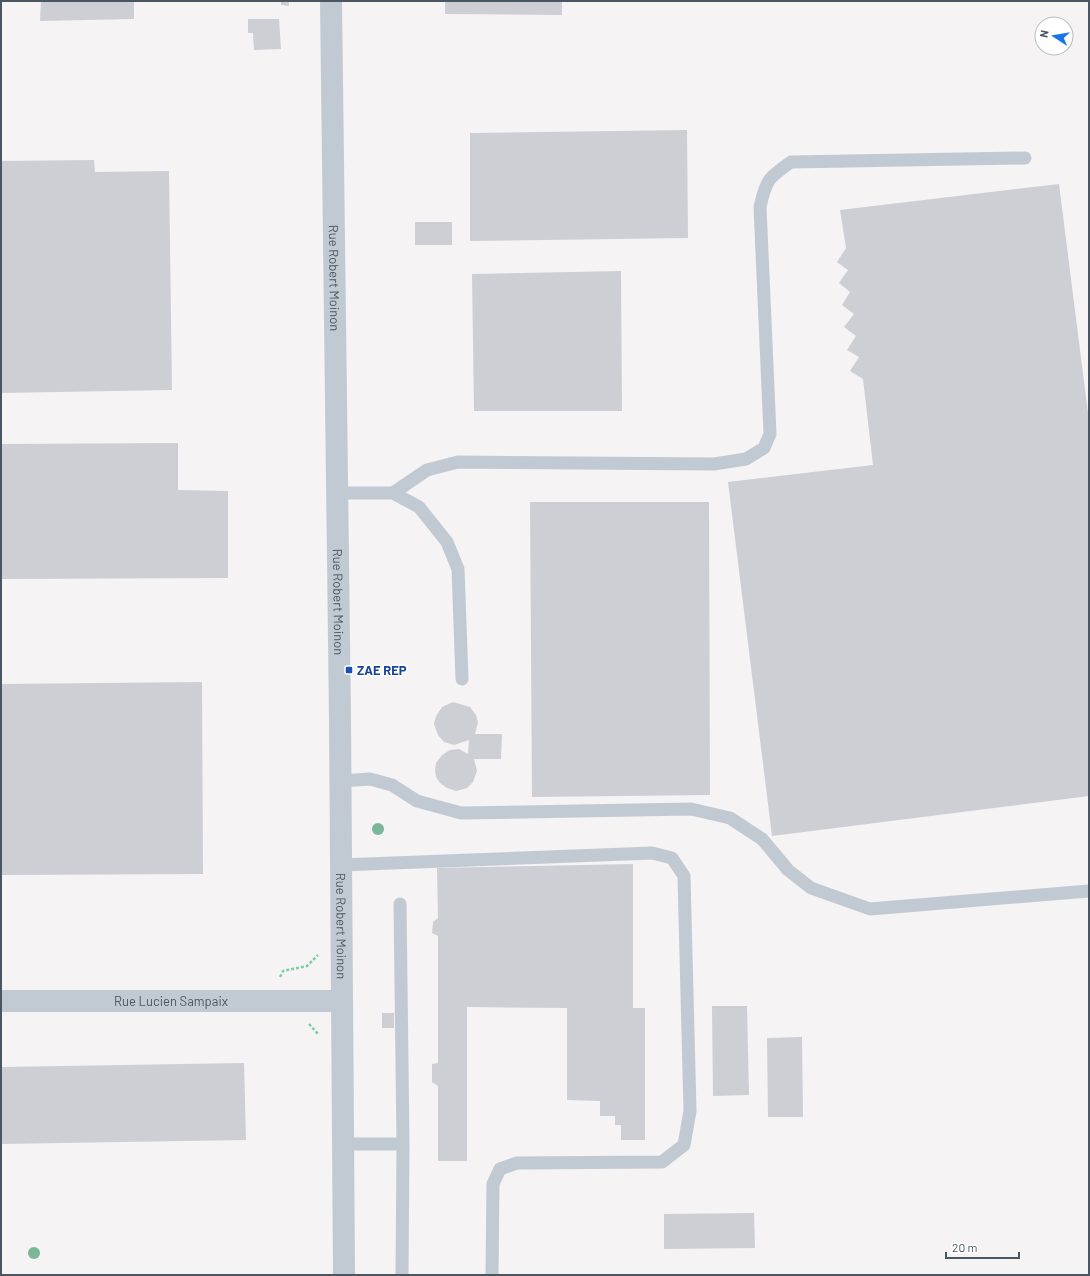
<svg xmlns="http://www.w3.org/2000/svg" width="1090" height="1276" font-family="Barlow,sans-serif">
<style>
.building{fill:#cdcfd5}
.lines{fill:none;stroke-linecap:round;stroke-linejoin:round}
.path{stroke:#7ad0a6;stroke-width:2.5;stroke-dasharray:3 2;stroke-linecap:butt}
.service{stroke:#c1cad2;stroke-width:13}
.minor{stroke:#c1cad2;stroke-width:22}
.tree{fill:#7bb799}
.transit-dot{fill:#1a4fb4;stroke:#fff;stroke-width:1.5}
.labels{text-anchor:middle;stroke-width:3;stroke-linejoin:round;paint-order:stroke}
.street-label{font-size:13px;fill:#4a5661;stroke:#fff}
.transit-label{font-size:13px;font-weight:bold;fill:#164399;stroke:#fff;text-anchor:start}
</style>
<rect width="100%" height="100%" fill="#f5f3f3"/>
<path class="building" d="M41,1H134V19L40,21Z
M281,1H289V6L281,5Z
M445,1H562V15L445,14Z
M248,19H279L281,49L254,50L253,33H248Z
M687,130L688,238L470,241V133Z
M94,160L95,172L169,171L172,390L1,393V161Z
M1059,184L1089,421V796L772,836L728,482L873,465L863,379L850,371L859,357L847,350L856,336L844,327L854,314L842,305L850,292L839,283L848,270L837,262L846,248L840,210Z
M415,222H452V245H415Z
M621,271L622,411H474L472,274Z
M178,443V490L228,491V578L1,579V444Z
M530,502H709L710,795L532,797Z
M202,682L203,874L1,875V684Z
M453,702L470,707L476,715L478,722L475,734H502L501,759H474L477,771L473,782L467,788L456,791L447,788L440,783L436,777L435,770L436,763L442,755L450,750L459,749L468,754L469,740L454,745L444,742L438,735L434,724L436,716L442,707Z
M633,864V1008H645V1140H621V1125H615V1116H600V1101L567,1100V1008L467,1007V1161H438V1086L432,1082V1064L438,1063V936L432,933L433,922L438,918L437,868Z
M712,1006H747L749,1095L713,1096Z
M382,1013H394V1028H382Z
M802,1037L803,1117H768L767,1038Z
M244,1063L246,1140L1,1144V1067Z
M754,1213L755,1248L664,1249V1214Z"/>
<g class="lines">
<path class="path" d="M280,977L283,971L307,966L318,955
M309,1024L318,1034"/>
<path class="service" d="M337,493H393L419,507L447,542L458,569L462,679
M393,493L427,470L458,462L714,464L746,459L764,448L770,434L760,207C766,180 768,178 791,162L1025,158
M340,781L370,779L392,785L417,801L461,813L691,809L730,818L762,839L788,870L811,888L870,909L1089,891
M340,865L652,853L672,858L684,876L690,1111L684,1145L662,1162L517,1163L500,1169L493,1184L492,1275
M343,1144H403L400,904
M402,1275L403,1144"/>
<g class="minor">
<path id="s1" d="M331,1L340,719L344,1275"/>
<path id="s2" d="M1,1001H341"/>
</g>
</g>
<g class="tree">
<circle cx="378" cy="829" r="6"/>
<circle cx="34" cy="1253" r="6"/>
</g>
<rect class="transit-dot" x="345" y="666" width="8" height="8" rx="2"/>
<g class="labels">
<g class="street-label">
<text dy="5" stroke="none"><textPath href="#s1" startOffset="277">Rue Robert Moinon</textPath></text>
<text dy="5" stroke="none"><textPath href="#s1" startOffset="601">Rue Robert Moinon</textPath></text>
<text dy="5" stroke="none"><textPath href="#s1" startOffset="925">Rue Robert Moinon</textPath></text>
<text dy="5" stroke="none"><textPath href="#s2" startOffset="170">Rue Lucien Sampaix</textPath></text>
</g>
<g class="transit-label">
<text x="357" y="675">ZAE REP</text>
</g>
</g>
<rect width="1090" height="1276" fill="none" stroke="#4a5661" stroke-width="4"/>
<g transform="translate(1054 36) rotate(282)"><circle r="19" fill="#ffffff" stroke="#b7bbc0"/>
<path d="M0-3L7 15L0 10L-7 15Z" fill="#1a73e8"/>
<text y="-6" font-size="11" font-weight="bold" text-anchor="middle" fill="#4a5661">N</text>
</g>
<path d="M946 1252v6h73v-6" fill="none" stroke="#4a5661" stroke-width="2"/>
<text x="952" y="1252" font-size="12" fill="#4a5661" stroke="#ffffff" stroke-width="3" paint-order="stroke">20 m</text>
</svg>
